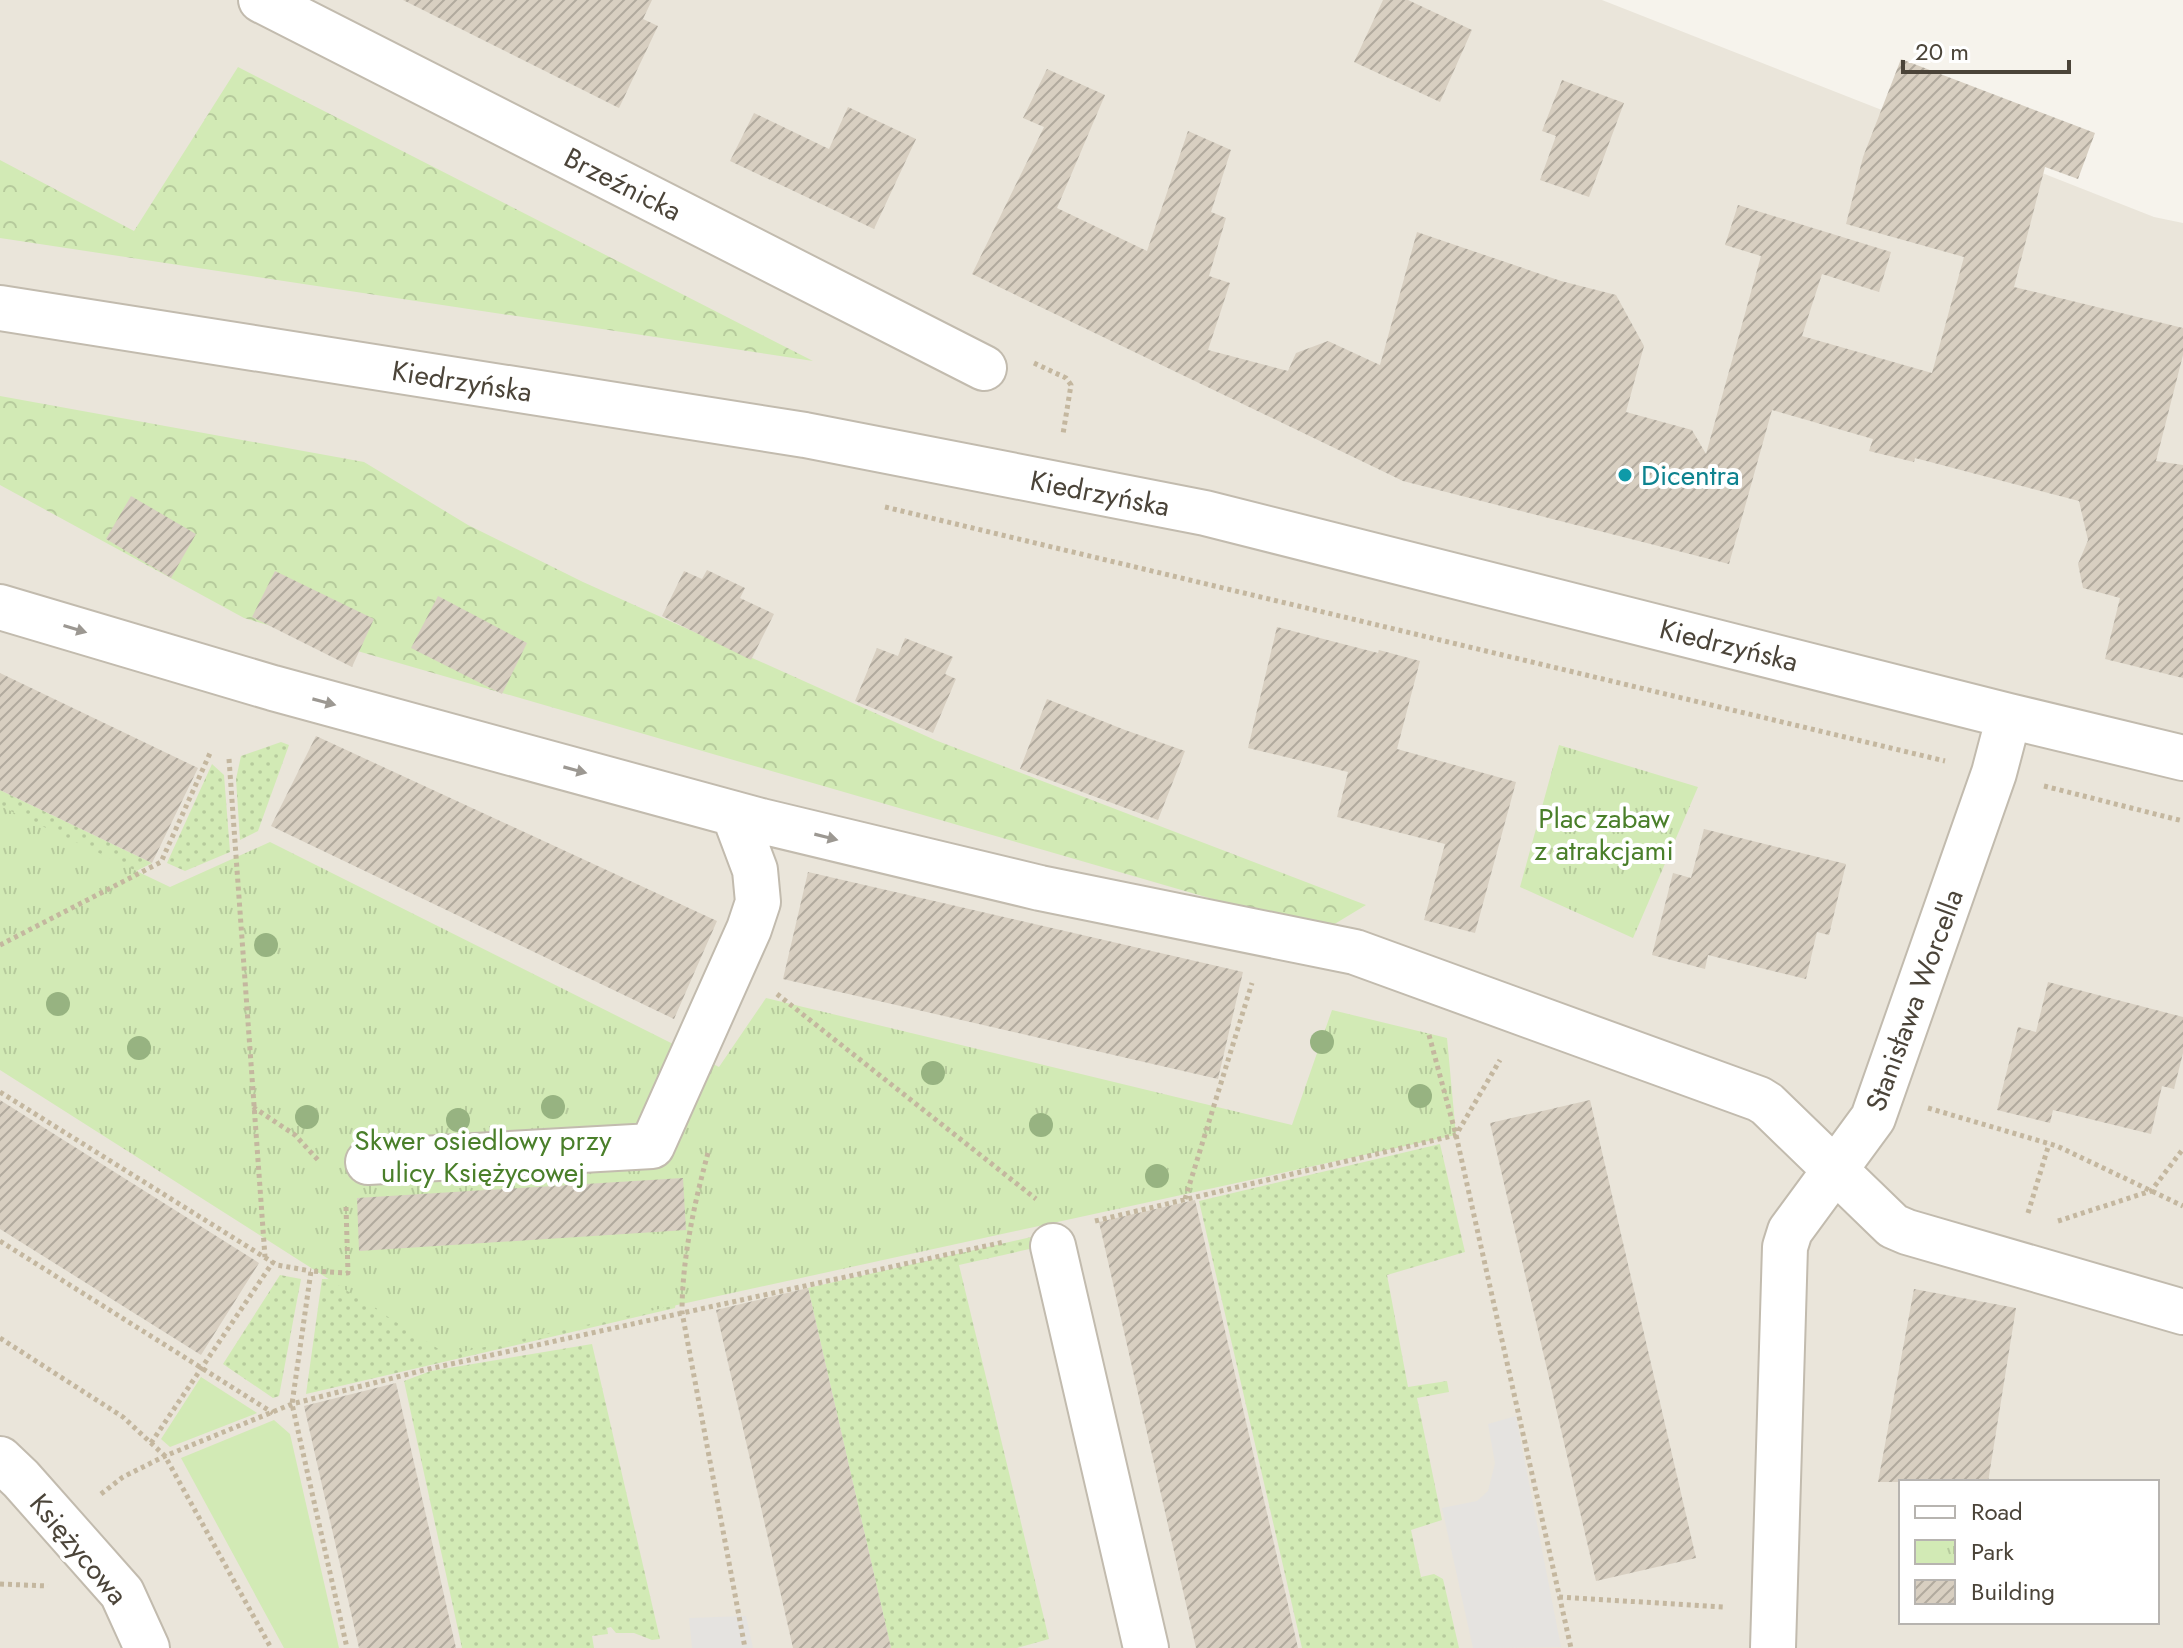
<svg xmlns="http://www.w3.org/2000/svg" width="2183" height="1648" font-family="Jost,sans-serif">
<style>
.residential{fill:#eae5da;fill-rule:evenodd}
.grass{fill:url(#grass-dots)}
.forest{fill:url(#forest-crowns)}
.park{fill:url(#park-tufts)}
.garden{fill:#d2eab5}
.parking{fill:#e5e3e0}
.building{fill:url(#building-hatch)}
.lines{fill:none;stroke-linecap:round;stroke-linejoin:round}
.minor-casing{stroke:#c2bbae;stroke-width:48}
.path{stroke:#c4b79f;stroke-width:5;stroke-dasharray:4 4;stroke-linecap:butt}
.minor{stroke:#fff;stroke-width:44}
.tree{fill:#97b381}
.oneway{fill:#9c9892}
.culture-dot{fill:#0f9aa8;stroke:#fff;stroke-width:3}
.labels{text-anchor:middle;stroke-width:8;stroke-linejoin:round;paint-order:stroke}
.street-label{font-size:28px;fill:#4b4439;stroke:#fff}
.culture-label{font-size:28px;fill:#0d838f;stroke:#fff;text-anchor:start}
.park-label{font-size:28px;fill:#4a7f2a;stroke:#fff}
</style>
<defs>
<pattern id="grass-dots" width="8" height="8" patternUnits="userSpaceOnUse" patternTransform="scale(2)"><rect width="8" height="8" fill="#d2eab5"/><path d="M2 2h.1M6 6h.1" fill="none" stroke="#b6ca9c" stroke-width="1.8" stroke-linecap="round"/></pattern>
<pattern id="forest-crowns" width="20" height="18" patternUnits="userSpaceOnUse" patternTransform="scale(2)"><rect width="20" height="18" fill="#d2eab5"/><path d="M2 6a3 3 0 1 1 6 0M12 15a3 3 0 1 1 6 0" fill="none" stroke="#b6ca9c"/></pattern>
<pattern id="park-tufts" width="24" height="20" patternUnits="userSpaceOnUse" patternTransform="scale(2)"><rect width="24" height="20" fill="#d2eab5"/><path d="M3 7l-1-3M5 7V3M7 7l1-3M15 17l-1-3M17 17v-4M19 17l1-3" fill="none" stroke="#b6ca9c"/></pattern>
<pattern id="building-hatch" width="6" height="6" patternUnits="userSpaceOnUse" patternTransform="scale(2)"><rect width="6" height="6" fill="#d8cfc1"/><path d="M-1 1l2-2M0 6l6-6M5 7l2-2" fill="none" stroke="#b1aa9e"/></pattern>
</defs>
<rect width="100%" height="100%" fill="#f6f3ec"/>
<path class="residential" d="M0,0H1602L2154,217L2183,223V1648H0ZM1901,1482H2157V1622H1901Z"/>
<path class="grass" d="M281,742L289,745L258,831L240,840L236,779L241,756Z
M212,764L224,775L230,852L185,871L167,863Z
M0,790L152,863L0,941Z
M1440,1144L1465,1252L1387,1275L1408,1387L1447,1381L1449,1392L1417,1398L1442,1520L1411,1530L1421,1577L1434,1574L1443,1579L1459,1648H1302L1199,1201Z
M686,1230L675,1308L306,1394L322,1279L362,1280Z
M1062,1230L1065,1241L959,1265L1049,1639L1017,1648H891L808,1288Z
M280,1275L301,1279L279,1396L273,1398L223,1364Z
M592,1344L660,1639L652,1640L634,1633H616L611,1627L607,1628L608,1634L592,1636L594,1648H462L404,1381L431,1371Z"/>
<path class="forest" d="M238,67L813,361L0,238V160L134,231Z
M0,396L364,462L468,525L583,582L935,740L1366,905L1323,931L244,618L0,485Z"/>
<path class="park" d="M1559,745L1698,787L1633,938L1520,887Z
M0,806L170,887L270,842L719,1067L766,998L1292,1125L1332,1010L1447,1038L1456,1135L448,1355L0,1070Z"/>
<path class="garden" d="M201,1377L257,1413L170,1447L161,1439Z
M274,1420L290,1434L339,1648H284L181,1458Z"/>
<path class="parking" d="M1516,1416L1561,1647L1473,1648L1442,1508L1477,1501L1488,1491L1495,1463L1488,1424Z
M746,1616L753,1648H692L689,1618Z"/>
<path class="building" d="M403,0H652L643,19L658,26L619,108Z
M1383,0H1408L1472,30L1440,102L1354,62Z
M1901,59L2095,133L2078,179L2045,167L2014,287L2183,328V355L2156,461L2183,465V678L2105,659L2120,598L2083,588L2078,564L2088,540L2079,501L1915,458L1914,462L1869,451L1873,439L1772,410L1729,564L1403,481L972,274L1044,127L1023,118L1047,69L1105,95L1057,208L1147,251L1188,131L1231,150L1211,212L1226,218L1209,276L1230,283L1208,350L1288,371L1296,353L1328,341L1380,365L1417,232L1561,281L1616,295L1644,346L1626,412L1692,430L1706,454L1761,256L1725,245L1738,205L1891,252L1879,292L1822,274L1802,336L1932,373L1964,257L1846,224L1863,157Z
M1562,80L1624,103L1589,197L1540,180L1556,136L1542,131Z
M848,107L916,139L874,229L730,161L754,113L829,149Z
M131,496L196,534L171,578L106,539Z
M707,570L745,588L740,598L774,614L751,660L662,616L684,571L702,579Z
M275,571L374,619L352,667L252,617Z
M438,596L527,643L502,694L411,648Z
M1277,627L1378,653L1379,650L1420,661L1397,749L1516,782L1475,933L1424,920L1445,844L1337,817L1348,772L1248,748Z
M905,638L953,657L945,674L956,679L933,733L855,701L877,648L898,656Z
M0,673L198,768L152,863L0,790Z
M1047,699L1125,730L1185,751L1158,820L1020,769Z
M316,736L717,921L674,1019L271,826Z
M1704,829L1846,864L1829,935L1817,932L1806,979L1708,955L1705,969L1652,955L1673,873L1691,878Z
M808,872L1243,972L1218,1079L783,979Z
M2048,982L2183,1017V1053L2174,1089L2162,1086L2151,1134L2053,1110L2050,1123L1997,1110L2018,1027L2036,1032Z
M0,1100L259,1263L201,1355L0,1229Z
M1590,1100L1696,1558L1596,1581L1490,1123Z
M683,1178L686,1230L359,1251L357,1198Z
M1195,1200L1298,1648H1196L1099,1222Z
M808,1288L891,1648H793L716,1310Z
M1914,1289L2016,1308L1988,1482H1878Z
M396,1383L456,1648H359L304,1406Z"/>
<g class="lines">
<g class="minor-casing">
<path id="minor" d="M261,0L984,368
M0,308L805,435L1205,513L2009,716L2183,758
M0,607L273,688L761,821L1040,888L1355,952L1759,1099L1767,1104L1893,1226L1907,1232L2183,1312
M368,1162L652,1146L749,929L758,902L755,870L734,814
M1053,1246L1146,1648
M0,1459L21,1479L122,1593L147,1648
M1773,1648L1785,1247L1790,1231L1873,1118L1994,773L2009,716"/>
</g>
<path class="path" d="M1034,363L1066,378L1071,385L1063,434
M885,507L1945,761
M229,759L265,1257
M2044,786L2183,821
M0,945L161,862L211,751
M777,994L1036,1199
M1429,1035L1456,1135L1571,1648
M0,1092L277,1265L311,1271
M253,1107L295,1135L318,1160
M1928,1108L2057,1146L2183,1206
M708,1153C694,1204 682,1260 682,1312L745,1648
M1185,1199L1252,983
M346,1207L348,1273L311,1271L292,1404L347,1648
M2028,1213L2049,1144
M1095,1221L1456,1135L1500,1060
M2058,1221L2151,1191L2183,1149
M0,1241L273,1413
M0,1338L123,1417L165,1456L271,1648
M151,1443L273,1262
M101,1494L123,1477L165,1456L292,1404L424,1370L1004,1242
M0,1584L48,1586
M1559,1597L1723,1607"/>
<use href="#minor" class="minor"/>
</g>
<g class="tree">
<circle cx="266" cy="945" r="12"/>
<circle cx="58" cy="1004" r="12"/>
<circle cx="1322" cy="1042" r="12"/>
<circle cx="139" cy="1048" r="12"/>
<circle cx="933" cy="1073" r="12"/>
<circle cx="1420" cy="1096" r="12"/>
<circle cx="553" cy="1107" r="12"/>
<circle cx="307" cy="1117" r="12"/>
<circle cx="458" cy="1120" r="12"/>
<circle cx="1041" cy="1125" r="12"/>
<circle cx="1157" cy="1176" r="12"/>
</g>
<defs><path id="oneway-solid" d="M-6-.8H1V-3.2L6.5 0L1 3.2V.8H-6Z" transform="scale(2)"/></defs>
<g class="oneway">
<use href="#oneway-solid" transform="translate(75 629) rotate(17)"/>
<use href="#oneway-solid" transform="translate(324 702) rotate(15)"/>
<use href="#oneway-solid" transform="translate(575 770) rotate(15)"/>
<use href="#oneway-solid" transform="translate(826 837) rotate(14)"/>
</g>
<circle class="culture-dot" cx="1625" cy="475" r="8"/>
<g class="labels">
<g class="street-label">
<text transform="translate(623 184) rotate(27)" y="10">Brzeźnicka</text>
<text transform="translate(462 381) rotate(9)" y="10">Kiedrzyńska</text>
<text transform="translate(1100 493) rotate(11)" y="10">Kiedrzyńska</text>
<text transform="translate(1729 645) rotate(14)" y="10">Kiedrzyńska</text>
<text transform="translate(1914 1000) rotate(-70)" y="10">Stanisława Worcella</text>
<text transform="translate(79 1549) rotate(50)" y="10">Księżycowa</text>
</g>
<g class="culture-label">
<text x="1641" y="485">Dicentra</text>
</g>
<g class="park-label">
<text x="1604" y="828">Plac zabaw<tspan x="1604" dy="32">z atrakcjami</tspan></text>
<text x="483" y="1150">Skwer osiedlowy przy<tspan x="483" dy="32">ulicy Księżycowej</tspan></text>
</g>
</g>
<rect x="1899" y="1480" width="260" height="144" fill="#ffffff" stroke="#b7b4b0" stroke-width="2"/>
<rect x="1915" y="1506" width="40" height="12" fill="#ffffff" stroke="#b7b4b0" stroke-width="2"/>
<text x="1971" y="1520" font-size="24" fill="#4b4439">Road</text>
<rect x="1915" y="1540" width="40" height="24" fill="url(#park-tufts)" stroke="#b7b4b0" stroke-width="2"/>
<text x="1971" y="1560" font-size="24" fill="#4b4439">Park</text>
<rect x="1915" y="1580" width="40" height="24" fill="url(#building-hatch)" stroke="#b7b4b0" stroke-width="2"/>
<text x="1971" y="1600" font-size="24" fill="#4b4439">Building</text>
<path d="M1903 60v12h166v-12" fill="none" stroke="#4b4439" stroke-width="4"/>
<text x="1915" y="60" font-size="24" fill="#4b4439" stroke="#ffffff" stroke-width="6" paint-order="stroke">20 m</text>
</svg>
